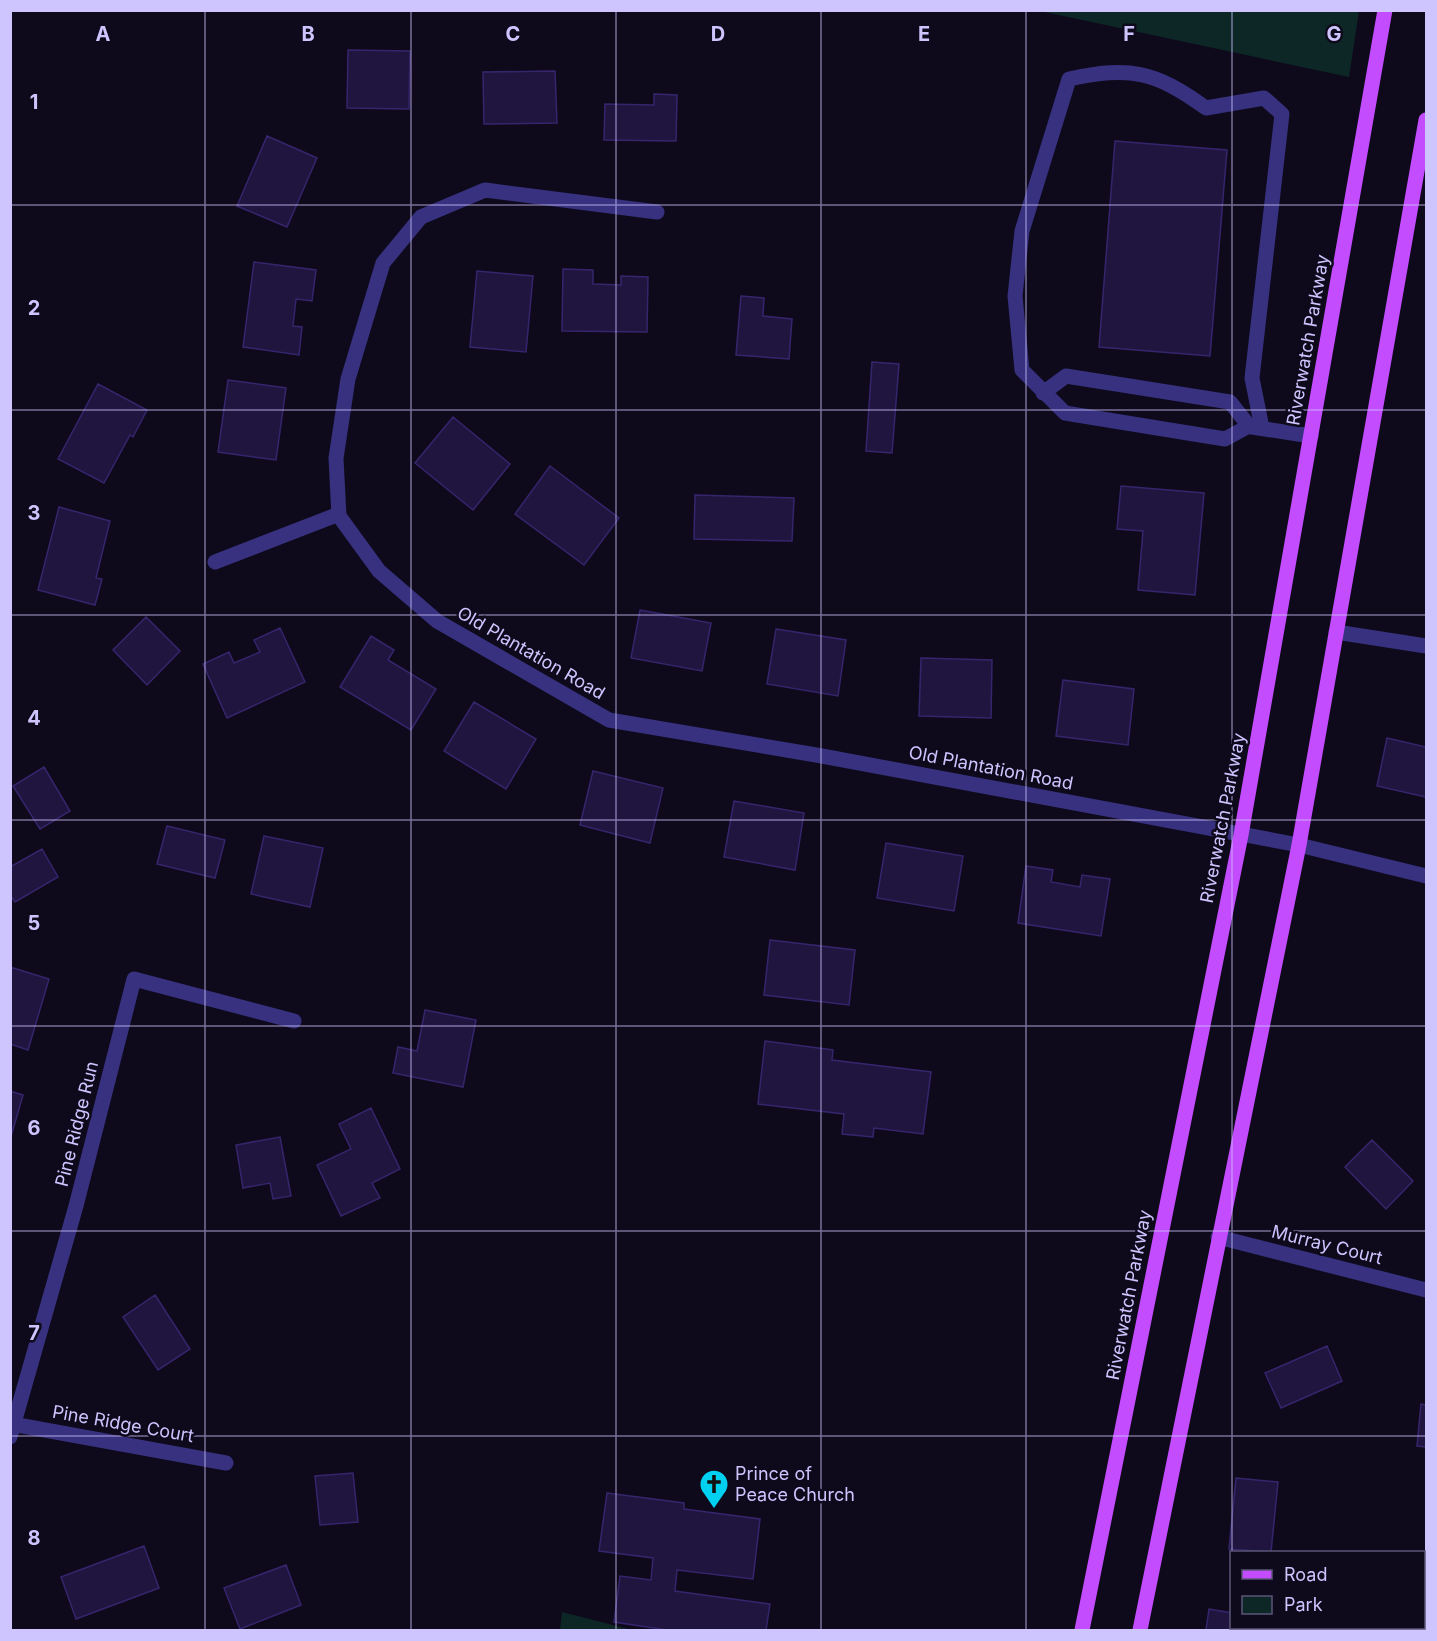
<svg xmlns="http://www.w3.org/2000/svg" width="1437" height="1641" font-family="Inter,sans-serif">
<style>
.green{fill:#0d2727}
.building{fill:#1f153f;stroke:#36256c;stroke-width:1.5}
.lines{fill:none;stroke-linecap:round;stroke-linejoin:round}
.lane{stroke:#37317f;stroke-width:15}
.street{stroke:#37317f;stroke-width:15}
.primary{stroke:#c34cff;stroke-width:15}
.grid{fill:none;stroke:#cec5ff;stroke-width:1.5;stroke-opacity:0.55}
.labels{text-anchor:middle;stroke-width:5;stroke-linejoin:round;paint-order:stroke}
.street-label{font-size:18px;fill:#cec5ff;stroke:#0e0a1c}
.poi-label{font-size:18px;fill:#cec5ff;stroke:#0e0a1c;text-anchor:start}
.grid-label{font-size:20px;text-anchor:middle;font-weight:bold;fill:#cec5ff;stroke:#0e0a1c;stroke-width:5;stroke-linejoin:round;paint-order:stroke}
</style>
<rect width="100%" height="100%" fill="#0e0a1c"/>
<path class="green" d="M1040,11L1359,10V11L1349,77Z
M562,1612L632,1630H560Z"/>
<path class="building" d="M348,50L410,51L409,109L347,108Z
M555,71L557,123L484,124L483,72Z
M654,94L677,95L676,141L604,140L605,104L654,105Z
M267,136L317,158L287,227L237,206Z
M1115,141L1227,150L1210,356L1099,347Z
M254,262L316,270L312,301L296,299L293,326L302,327L299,355L243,347Z
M563,269L593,270V284L621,285V276L648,277L647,332L562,331Z
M477,271L533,276L526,352L470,347Z
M741,296L764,298L763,316L792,319L789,359L736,355Z
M872,362L899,364L892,453L866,451Z
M228,380L286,388L276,460L218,452Z
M98,384L147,410L133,437L130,435L104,483L58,459Z
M453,417L510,464L473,510L415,463Z
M550,466L619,518L584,565L515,514Z
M1121,486L1204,493L1195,595L1138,590L1143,531L1117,529Z
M695,495L794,498L792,541L694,539Z
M59,507L110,521L96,578L102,579L95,605L38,590Z
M640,610L711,623L702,671L631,658Z
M146,617L180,651L147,685L113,650Z
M280,628L305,682L227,718L203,664L229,652L234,663L260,652L254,640Z
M776,629L846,640L838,696L767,684Z
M371,636L394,650L388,660L436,689L411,730L340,687Z
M921,658L992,660L991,718L919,716Z
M1063,680L1134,689L1128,745L1056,736Z
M474,702L536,739L506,789L444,751Z
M1387,738L1426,747V797L1377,786Z
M44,767L70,811L40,829L13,786Z
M593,771L663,788L650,843L580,825Z
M734,801L804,813L795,870L724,857Z
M167,826L225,840L215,878L157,864Z
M264,836L323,848L310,907L251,894Z
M886,843L963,856L954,911L877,898Z
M42,849L58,877L15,902L10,895V867Z
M1026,866L1053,870L1051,882L1080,887L1082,875L1110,879L1101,936L1018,923Z
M770,940L855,950L849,1005L764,995Z
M10,967L49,979L28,1050L10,1044Z
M425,1010L476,1020L463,1087L393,1073L398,1047L417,1051Z
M765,1041L833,1050L832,1060L931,1072L923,1134L874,1128L873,1137L842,1134L844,1114L758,1104Z
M10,1091L23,1095L10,1140Z
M371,1108L400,1169L372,1183L380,1198L341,1216L317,1165L351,1149L339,1124Z
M280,1137L291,1196L273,1199L270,1183L243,1188L236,1145Z
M1372,1140L1413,1181L1386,1209L1345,1167Z
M155,1295L190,1349L158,1370L123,1317Z
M1327,1346L1342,1381L1281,1408L1265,1373Z
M1421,1404L1426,1405V1447L1417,1446Z
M353,1473L358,1522L320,1525L315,1476Z
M1236,1478L1278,1482L1271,1552L1229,1549Z
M607,1493L684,1503V1509L760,1519L753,1579L677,1570L675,1591L770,1604L766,1630H667L614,1622L620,1576L651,1580L653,1558L599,1551Z
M144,1546L159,1588L76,1619L61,1577Z
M286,1565L301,1605L240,1629L224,1588Z
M1209,1609L1232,1613V1628H1249V1630H1206Z"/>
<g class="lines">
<path class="lane" d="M1043,393L1066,376L1230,402L1249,426L1225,439L1065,413L1022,370L1015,296L1022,231L1069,79C1130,66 1155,71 1206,108L1264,98L1282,114L1252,378L1262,428
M1252,427L1311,436
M1336,632L1426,646"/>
<path class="street" d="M657,212L485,190L421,217L383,263L348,379L336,458L339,516L379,571L437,621L609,720L822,756L1299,845L1426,876
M215,562L339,514
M1218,1237L1426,1290
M12,1424L226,1463
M10,1437L76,1206L134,979L294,1021"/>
<path class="primary" d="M1082,1630L1241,835L1385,10
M1140,1630L1299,845L1426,120"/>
</g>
<path class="grid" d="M205,10V1630M411,10V1630M616,10V1630M821,10V1630M1026,10V1630M1232,10V1552M10,205H1426M10,410H1426M10,615H1426M10,820H1426M10,1026H1426M10,1231H1426M10,1436H1426M1232,1628V1630"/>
<defs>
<g id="church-pin" transform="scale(1.5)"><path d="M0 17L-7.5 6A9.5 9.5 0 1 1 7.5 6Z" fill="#00d0f0" stroke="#0e0a1c"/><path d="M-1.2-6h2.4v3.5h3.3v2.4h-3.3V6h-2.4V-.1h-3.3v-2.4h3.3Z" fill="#111"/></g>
</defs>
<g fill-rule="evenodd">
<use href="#church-pin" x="714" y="1484"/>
</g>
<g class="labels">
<g class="street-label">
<text transform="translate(1308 340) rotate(-80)" y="6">Riverwatch Parkway</text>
<text transform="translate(531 653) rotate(30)" y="6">Old Plantation Road</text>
<text transform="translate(991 768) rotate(11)" y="6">Old Plantation Road</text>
<text transform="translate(1223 818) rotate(-79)" y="6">Riverwatch Parkway</text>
<text transform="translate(77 1124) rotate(-76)" y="6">Pine Ridge Run</text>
<text transform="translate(1327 1245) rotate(14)" y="6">Murray Court</text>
<text transform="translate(1129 1295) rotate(-79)" y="6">Riverwatch Parkway</text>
<text transform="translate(123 1424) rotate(10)" y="6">Pine Ridge Court</text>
</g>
<g class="poi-label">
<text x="735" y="1480">Prince of<tspan x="735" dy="21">Peace Church</tspan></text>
</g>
</g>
<g class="grid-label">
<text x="103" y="41">A</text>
<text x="308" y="41">B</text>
<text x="513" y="41">C</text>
<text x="718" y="41">D</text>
<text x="924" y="41">E</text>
<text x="1129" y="41">F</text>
<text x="1334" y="41">G</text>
<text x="34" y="109">1</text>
<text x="34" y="315">2</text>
<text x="34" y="520">3</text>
<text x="34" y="725">4</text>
<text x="34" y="930">5</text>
<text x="34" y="1135">6</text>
<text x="34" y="1340">7</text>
<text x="34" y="1545">8</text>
</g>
<rect width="1437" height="1641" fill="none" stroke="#cec5ff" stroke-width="24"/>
<rect x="1230" y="1551" width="195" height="78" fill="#0e0a1c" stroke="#5b5577" stroke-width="1.5"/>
<rect x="1242" y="1570" width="30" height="9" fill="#c34cff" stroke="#5b5577" stroke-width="1.5"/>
<text x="1284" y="1581" font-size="18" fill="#cec5ff">Road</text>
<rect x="1242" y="1596" width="30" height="18" fill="#0d2727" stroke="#5b5577" stroke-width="1.5"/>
<text x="1284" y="1611" font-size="18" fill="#cec5ff">Park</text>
</svg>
